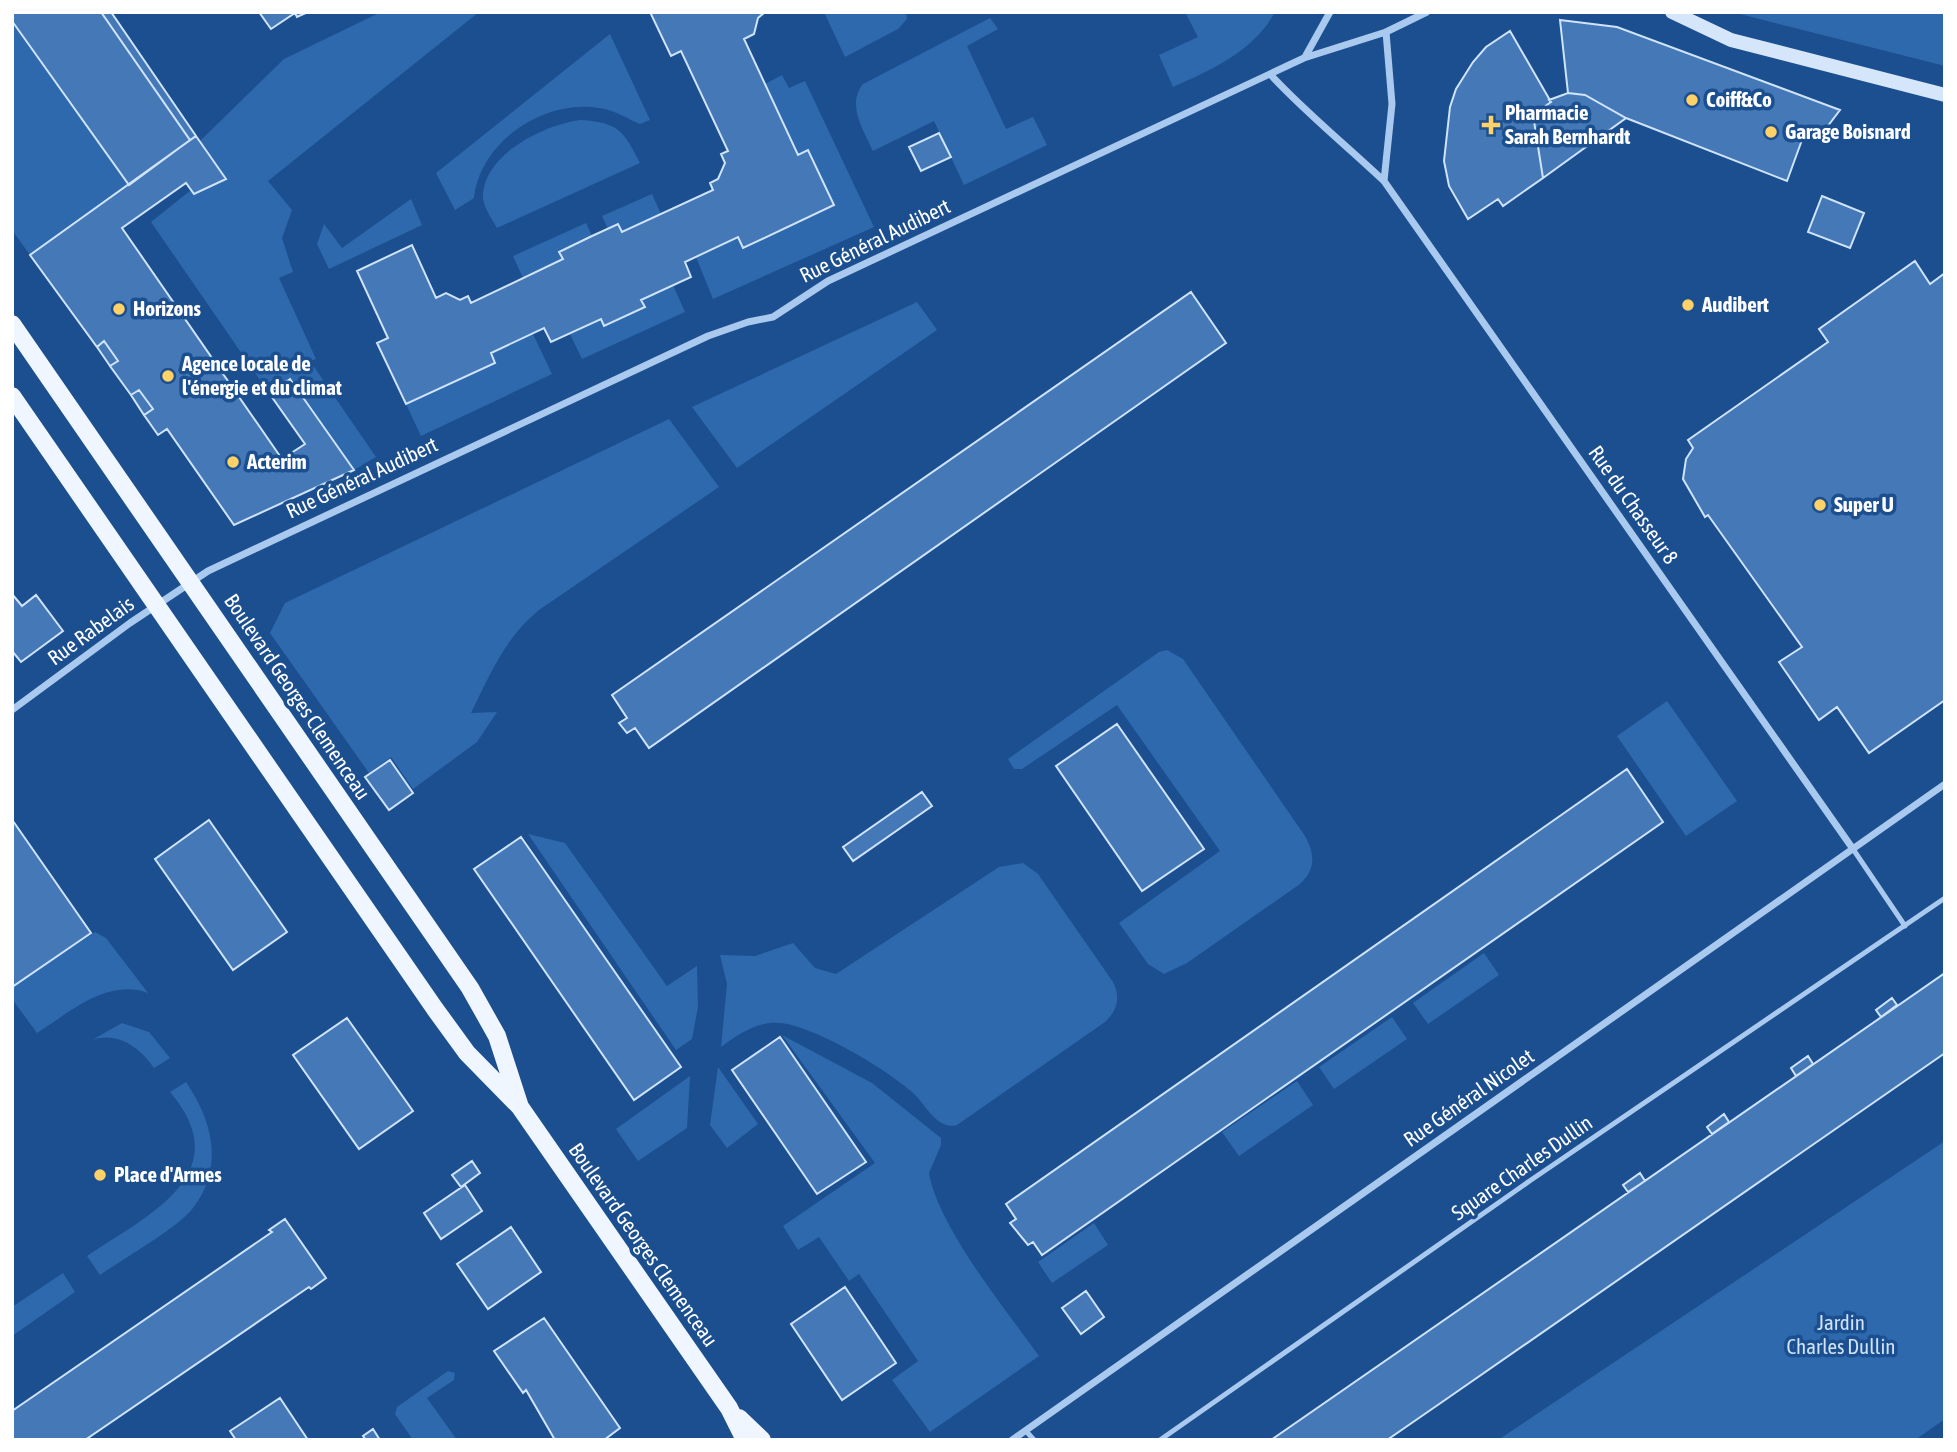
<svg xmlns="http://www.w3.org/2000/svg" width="1957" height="1452" font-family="'Asap Condensed',sans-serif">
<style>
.green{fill:#2e69ad}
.building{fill:#4478b7;stroke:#cfe3fa;stroke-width:2}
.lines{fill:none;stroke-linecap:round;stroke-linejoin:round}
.lane{stroke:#a9c9ee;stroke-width:5}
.street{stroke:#a9c9ee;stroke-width:7}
.secondary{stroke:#d6e6fa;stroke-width:14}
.primary{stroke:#f0f6ff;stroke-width:18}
.poi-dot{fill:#ffd166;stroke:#1b4f8f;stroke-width:2.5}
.labels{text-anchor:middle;stroke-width:7;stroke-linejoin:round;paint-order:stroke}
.poi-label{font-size:21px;font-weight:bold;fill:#fff;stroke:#1b4f8f;text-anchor:start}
.street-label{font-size:21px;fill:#fff;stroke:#1b4f8f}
.park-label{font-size:21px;fill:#cfe3fa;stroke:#1b4f8f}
</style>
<rect width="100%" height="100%" fill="#1b4f8f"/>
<path class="green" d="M381,12H479L268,181L292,210L282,238L293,272L279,278L316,359L310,361L376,457L354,470L290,379L269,393L151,222L191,190L194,194L226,179L200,141L284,59Z
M824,12H906L907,19L898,29L845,57Z
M1185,12H1275C1254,51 1211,70 1173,87L1159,55L1198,37Z
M1736,12H1945V66L1740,14Z
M990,18L998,29L967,46L1006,129L1033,117L1047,145L964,185L934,121L873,151C864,131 846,105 863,84Z
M12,21L129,185L30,255L12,230Z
M610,34L650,120L640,124C626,118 614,110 599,108C545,99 480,141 474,198L455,210L436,173Z
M782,75L789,88L805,81L874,227L713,299L696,257L738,237L743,247L833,205L808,150L798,155L765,84Z
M581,120C619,123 623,130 640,163L497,228C492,219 484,208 483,198C482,154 546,124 581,120Z
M652,194L661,214L622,232L608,229L602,216Z
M411,199L422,225L329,269L317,244L324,224L342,248Z
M586,223L592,236L560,252L563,259L523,278L513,256Z
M673,285L685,312L582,359L570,334L601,319L604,326L645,308L641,300Z
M917,302L937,330L737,468L692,407Z
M533,334L552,374L421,436L406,404L494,363L491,353Z
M669,419L719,487L539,610C505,638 490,674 471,713L497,712L477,742L413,789L391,757L369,773L270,633L285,603Z
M1167,650L1183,659L1305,836C1315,854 1316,870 1300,884L1187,963L1164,974L1148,964L1119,923L1220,851L1117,705L1022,769H1014L1008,759L1159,652Z
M1667,701L1737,801L1686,836L1617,736Z
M528,834L565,843L667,986L697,966L698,1007L692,1039L676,1050Z
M1023,863L1038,874L1113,982C1121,997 1117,1011 1105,1022L957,1125C937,1131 925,1103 912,1092C886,1069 813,1025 779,1023C758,1021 737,1035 721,1047L727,984L720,955L755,956L793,943L815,968L836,974L999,867Z
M95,932L106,938L148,993C107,978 69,1013 37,1033L12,999V987Z
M1484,953L1499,975L1428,1024L1413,1003Z
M1392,1017L1407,1039L1334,1089L1319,1067Z
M122,1023L149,1032L170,1058L154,1068C140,1048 118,1031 92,1040Z
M782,1035L872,1083L941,1138V1145L929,1173C938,1227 1007,1311 1039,1356L930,1432L892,1380L918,1361L859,1274L849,1281L819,1237L798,1250L783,1226L875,1163Z
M718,1067L758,1124L727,1148L710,1125Z
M690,1076L687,1128L638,1161L616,1129Z
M1297,1081L1313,1105L1239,1156L1222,1132Z
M186,1082C212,1120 225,1167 193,1208C179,1227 123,1259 100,1275L87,1256C146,1216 240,1174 170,1092Z
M1945,1141V1419L1915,1440H1498Z
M1094,1223L1108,1245L1052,1283L1038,1262Z
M63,1273L75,1292L12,1336V1307Z
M448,1371L455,1373L454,1380L427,1398L457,1440H413L395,1414L397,1407Z"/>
<path class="building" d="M12,12H101L190,140L129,185L12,21Z
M101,12H111L196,136L190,140Z
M259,12H308L297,17L295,13L271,29Z
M650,12H765L758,18L754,34L744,39L798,155L808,150L834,205L743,248L738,237L685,262L691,277L641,300L645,307L604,326L601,319L551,342L544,328L491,353L495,363L406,404L377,343L388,338L357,271L412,245L436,298L446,293L460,300L468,296L471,303L563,259L559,252L592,236L618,224L622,232L713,190L710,183L718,179L725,163L721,154L728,151L681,51L671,56Z
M1560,20L1617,27L1840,110L1821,135L1806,129L1787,181L1626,118L1585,95L1568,93Z
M1510,31L1551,102L1533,115L1543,178L1503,206L1498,199L1468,219L1449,186L1444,161L1450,107L1456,89L1473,62L1486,47Z
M1568,93L1585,95L1626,118L1543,178L1533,115L1551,102L1549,100Z
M939,133L951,157L921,171L909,147Z
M196,136L226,179L194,194L186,183L122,228L282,459L305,444L269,393L290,379L354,470L234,525L167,429L158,435L144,415L153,409L139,390L131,395L110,366L118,361L104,341L97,347L30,255Z
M1822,196L1864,213L1850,248L1808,232Z
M1915,261L1930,284L1945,273V700L1869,753L1837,707L1819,720L1779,662L1802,647L1708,515L1705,517L1683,479L1686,459L1693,448L1688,440L1828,342L1819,329Z
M1191,292L1226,343L649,748L635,728L627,733L619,723L627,718L612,695Z
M104,341L118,361L110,366L97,347Z
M139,390L153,409L144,415L131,395Z
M12,594L22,606L36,595L63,631L21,662L12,651Z
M1117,724L1204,849L1142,891L1056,766Z
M390,760L413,793L389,810L365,777Z
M1627,769L1663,822L1042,1255L1033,1242L1028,1245L1010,1223L1016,1219L1006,1204Z
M922,792L932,806L853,861L843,847Z
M209,820L287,932L233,970L155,859Z
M13,821L91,933L12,987V822Z
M521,837L681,1067L634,1100L474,869Z
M1945,973V1053L1445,1400L1387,1440H1271Z
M1892,998L1897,1005L1881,1017L1876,1010Z
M347,1018L413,1111L359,1149L293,1055Z
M780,1037L866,1162L817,1194L732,1070Z
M1808,1056L1813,1064L1796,1076L1791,1068Z
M1724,1114L1729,1122L1712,1134L1707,1127Z
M472,1161L480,1173L461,1187L452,1175Z
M1640,1173L1645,1181L1628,1192L1623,1185Z
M465,1185L482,1211L441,1239L424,1213Z
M285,1219L326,1278L311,1289L309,1287L85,1440H12V1411L272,1232L269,1230Z
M511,1227L541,1272L488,1309L457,1264Z
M845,1287L896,1363L842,1400L791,1324Z
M1086,1291L1104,1317L1081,1334L1062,1308Z
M544,1318L620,1428L604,1440H555L526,1390L523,1393L494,1351Z
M280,1398L308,1440H236L230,1431Z
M373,1429L380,1440H366L363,1436Z"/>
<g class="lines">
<path class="lane" d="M1853,849L1905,926
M1026,1431L1034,1440
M1160,1440L1531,1180L1945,898"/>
<path class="street" d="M1305,57L1330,12
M1270,74C1305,112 1346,145 1384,181L1853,849
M1384,181L1392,104L1386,32
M12,710L130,623L208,571L708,336L748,322L773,317L828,281L1304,58L1386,32L1427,12
M1012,1440L1945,784"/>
<path class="secondary" d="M1672,12L1731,40L1945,95"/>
<path class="primary" d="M12,324L470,988L497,1036L520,1107
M12,396L435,1009L467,1053L520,1107L729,1408L745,1440
M739,1418L762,1440"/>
</g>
<g class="poi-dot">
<circle cx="1692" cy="100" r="7"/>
<path d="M1487.5 114.5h7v7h7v7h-7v7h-7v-7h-7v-7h7z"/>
<circle cx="1771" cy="132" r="7"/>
<circle cx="1688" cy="305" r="7"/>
<circle cx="119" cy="309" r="7"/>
<circle cx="168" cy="376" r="7"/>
<circle cx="233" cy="462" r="7"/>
<circle cx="1820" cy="505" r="7"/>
<circle cx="100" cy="1175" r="7"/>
</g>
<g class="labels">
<g class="poi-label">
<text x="1706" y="107">Coiff&amp;Co</text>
<text x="1505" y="120">Pharmacie<tspan x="1505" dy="24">Sarah Bernhardt</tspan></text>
<text x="1785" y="139">Garage Boisnard</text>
<text x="1702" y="312">Audibert</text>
<text x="133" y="316">Horizons</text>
<text x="182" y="371">Agence locale de<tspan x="182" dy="24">l'énergie et du climat</tspan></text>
<text x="247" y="469">Acterim</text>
<text x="1834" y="512">Super U</text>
<text x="114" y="1182">Place d'Armes</text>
</g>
<g class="street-label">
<text transform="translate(875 241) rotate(-26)" y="7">Rue Général Audibert</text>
<text transform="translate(362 478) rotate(-25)" y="7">Rue Général Audibert</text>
<text transform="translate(1633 505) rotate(55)" y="7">Rue du Chasseur 8</text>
<text transform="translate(91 631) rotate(-36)" y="7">Rue Rabelais</text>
<text transform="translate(297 697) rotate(56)" y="7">Boulevard Georges Clemenceau</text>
<text transform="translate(1469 1098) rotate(-35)" y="7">Rue Général Nicolet</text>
<text transform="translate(1522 1168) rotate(-35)" y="7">Square Charles Dullin</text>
<text transform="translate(643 1245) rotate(55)" y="7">Boulevard Georges Clemenceau</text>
</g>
<g class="park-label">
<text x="1841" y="1330">Jardin<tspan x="1841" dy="24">Charles Dullin</tspan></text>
</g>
</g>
<rect width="1957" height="1452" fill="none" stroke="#ffffff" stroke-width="28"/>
</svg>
